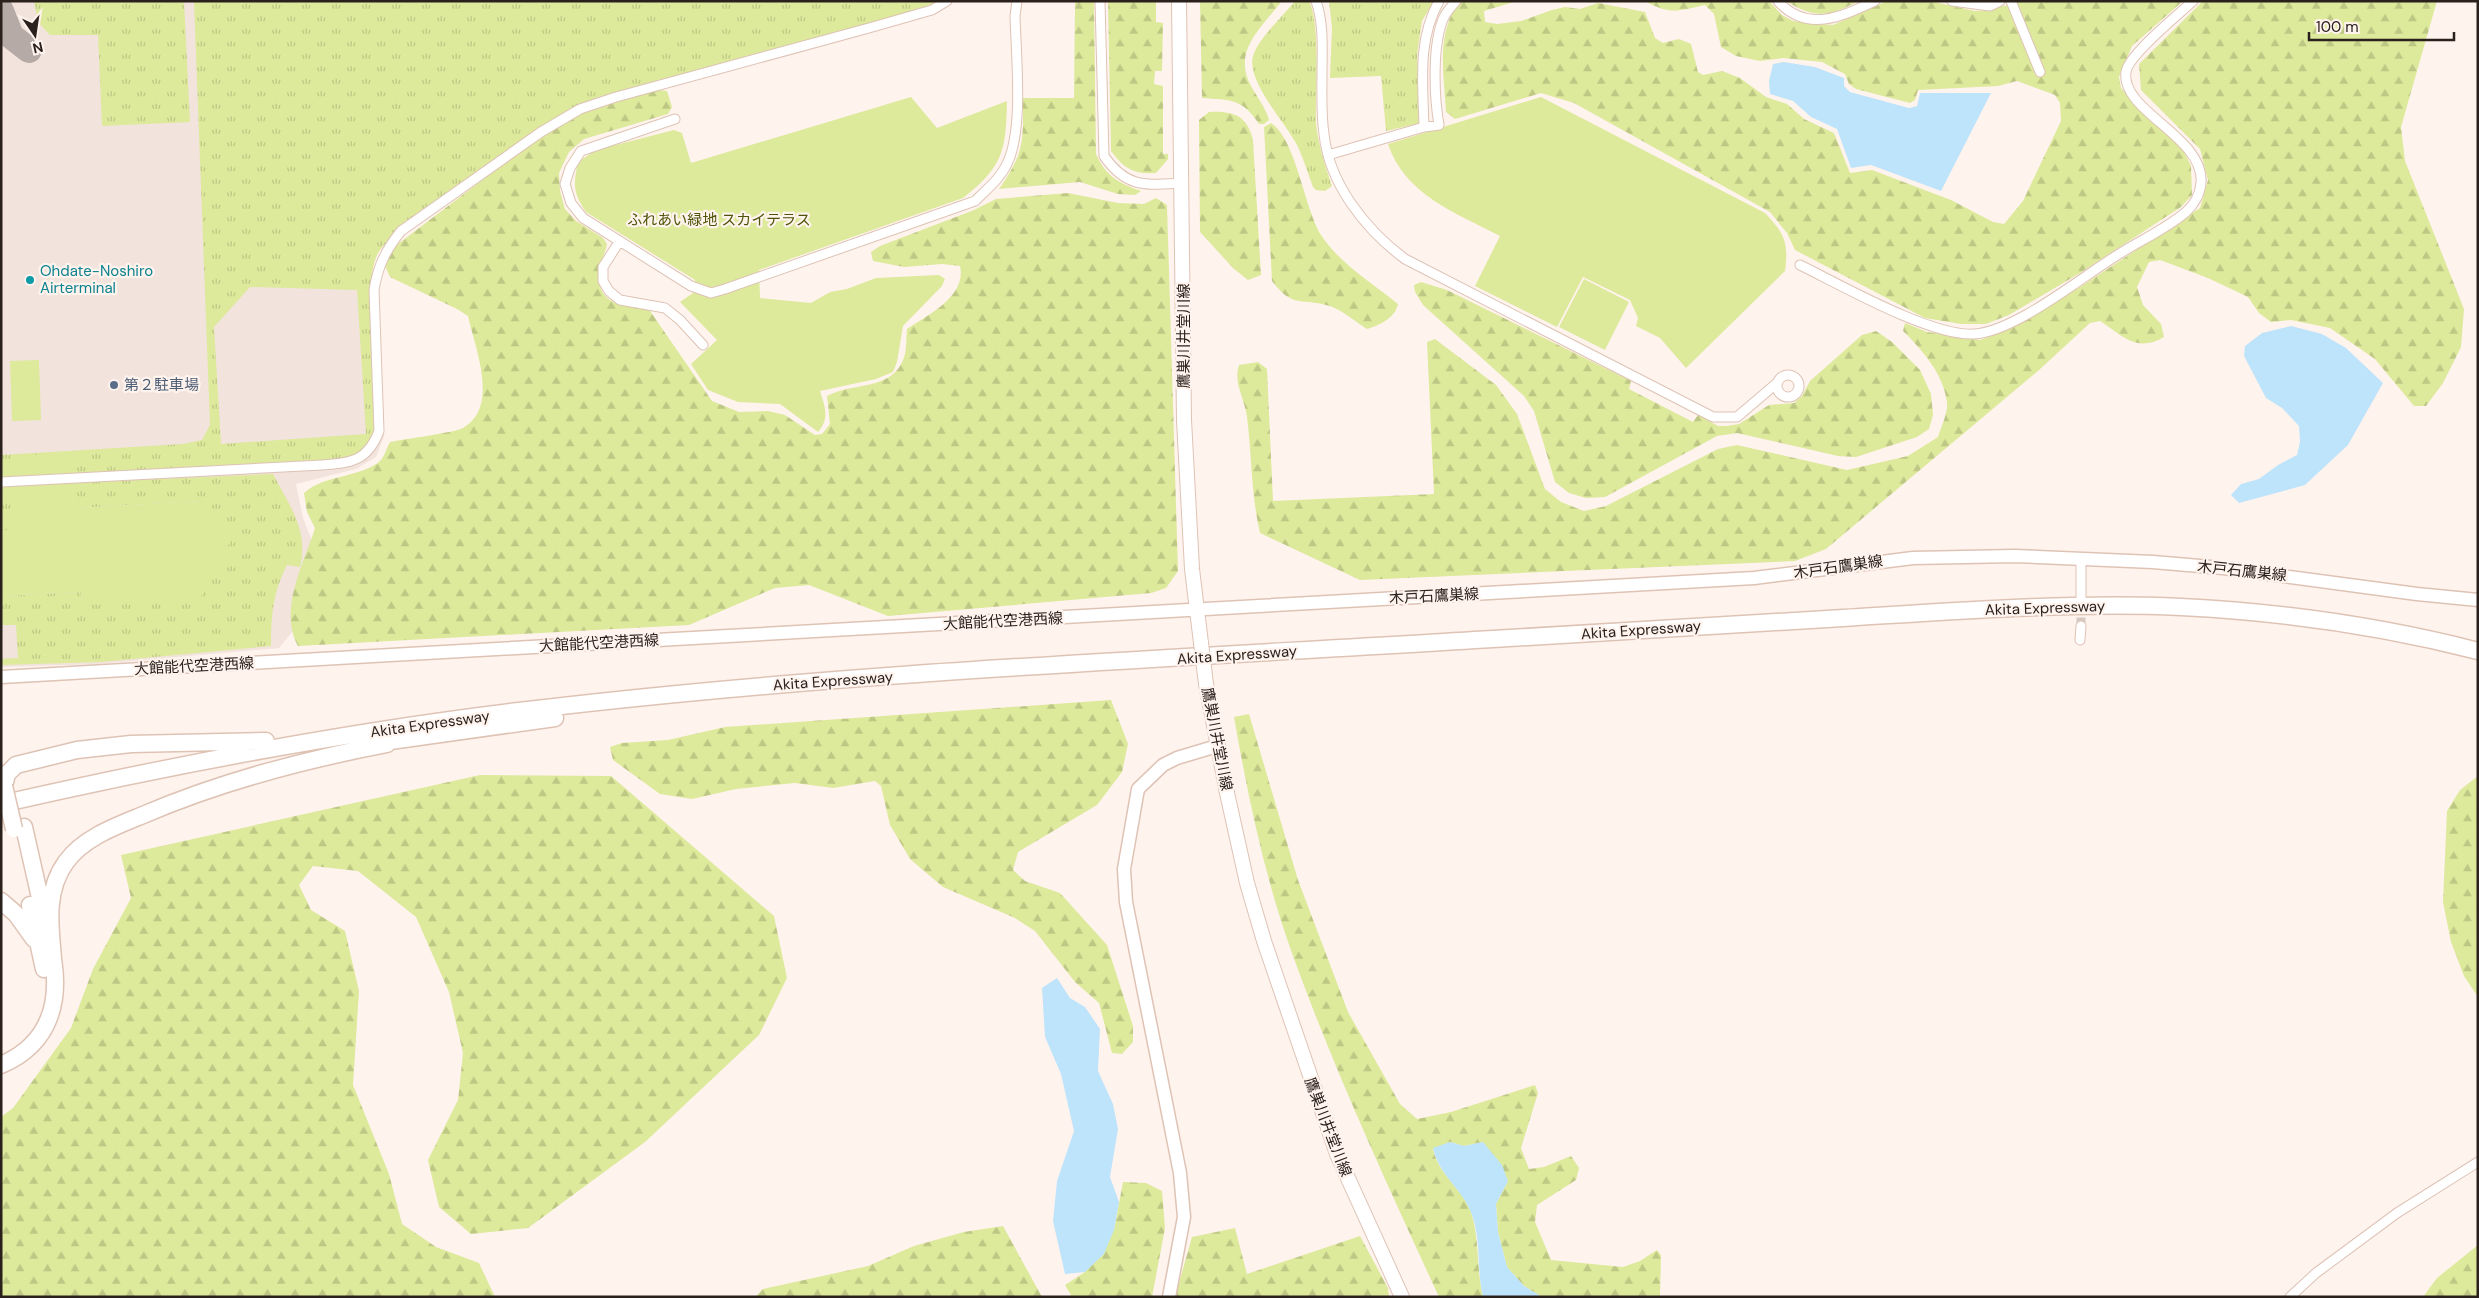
<svg xmlns="http://www.w3.org/2000/svg" width="2479" height="1298" font-family="'DM Sans','Noto Sans JP',sans-serif">
<style>
.built{fill:#f2e3dc}
.grass{fill:url(#grass-tufts);fill-rule:evenodd}
.forest{fill:url(#forest-firs)}
.park{fill:#dde99b}
.water{fill:#bee4fb}
.lines{fill:none;stroke-linecap:round;stroke-linejoin:round}
.taxiway{stroke:#b5aaa5;stroke-width:26}
.street-tunnel{stroke:#d5c9c4;stroke-width:9;stroke-dasharray:9 4.5;stroke-linecap:butt}
.street-casing{stroke:#dec3b5;stroke-width:11}
.secondary-casing{stroke:#dec3b5;stroke-width:15}
.primary-casing{stroke:#dec3b5;stroke-width:16}
.highway-casing{stroke:#dec3b5;stroke-width:19}
.street{stroke:#fff;stroke-width:9}
.secondary{stroke:#fff;stroke-width:12}
.primary{stroke:#fff;stroke-width:14}
.highway{stroke:#fff;stroke-width:16}
.primary-bridge-casing{stroke:#dec3b5;stroke-width:16;stroke-linecap:butt}
.highway-bridge-casing{stroke:#dec3b5;stroke-width:19;stroke-linecap:butt}
.primary-bridge{stroke:#fff;stroke-width:14}
.highway-bridge{stroke:#fff;stroke-width:16}
.culture-dot{fill:#0f9aa8;stroke:#fff3ee;stroke-width:2}
.service-dot{fill:#5c6f8a;stroke:#fff3ee;stroke-width:2}
.labels{text-anchor:middle;stroke-width:4.5;stroke-linejoin:round;paint-order:stroke}
.park-label{font-size:15px;fill:#4e5508;stroke:#fff3ee}
.culture-label{font-size:15px;fill:#0d838f;stroke:#fff3ee;text-anchor:start}
.street-label{font-size:15px;fill:#2b211c;stroke:#fff3ee}
.service-label{font-size:15px;fill:#4e5e75;stroke:#fff3ee;text-anchor:start}
</style>
<defs>
<pattern id="grass-tufts" width="24" height="20" patternUnits="userSpaceOnUse" patternTransform="scale(1.25)"><rect width="24" height="20" fill="#dde99b"/><path d="M3 7l-1-3M5 7V3M7 7l1-3M15 17l-1-3M17 17v-4M19 17l1-3" fill="none" stroke="#bec885"/></pattern>
<pattern id="forest-firs" width="22" height="20" patternUnits="userSpaceOnUse" patternTransform="scale(1.25)"><rect width="22" height="20" fill="#dde99b"/><path d="M5 1l3.5 6h-7zM16 11l3.5 6h-7z" fill="#bec885"/></pattern>
</defs>
<rect width="100%" height="100%" fill="#fff3ee"/>
<path class="built" d="M1,1H909L274,133L378,285L384,436L376,457L356,469L296,484L303,518L313,543L297,626L279,648L98,664L1,667Z"/>
<path class="grass" d="M34,1H184L190,122L102,126L98,35H50L38,22Z
M194,1H941L864,27L585,103C538,127 496,158 453,188C427,207 399,224 380,250C372,261 372,278 371,291L375,429C367,452 361,453 339,460L1,479V455L183,444L202,440L210,425ZM250,287L357,290L366,434L221,444L214,327Z
M1295,1H1309C1321,23 1315,94 1316,123C1318,144 1325,165 1332,186L1325,191L1316,190L1313,187C1308,174 1304,160 1298,147C1287,124 1246,82 1253,56C1258,39 1283,16 1295,1Z
M1329,1H1434L1422,21L1417,55L1421,123L1386,131L1381,76L1330,78L1332,28Z
M273,474C289,505 309,530 300,567L287,565C273,592 271,616 271,646L101,662L1,665V659L18,658L16,625H1V596L81,592L82,605L201,501L77,508L1,551V486Z"/>
<path class="forest" d="M1075,1H1094L1096,154C1106,176 1118,183 1141,191L1135,195L1118,194L1080,182L999,189C1025,152 1023,142 1023,98H1074Z
M1108,1H1156V22L1163,23L1162,71H1155L1154,84L1163,86V154H1168V159L1156,173C1134,175 1123,168 1111,151Z
M1200,1H1282C1261,28 1232,51 1251,86C1257,97 1266,108 1269,120L1264,124H1259C1242,98 1230,100 1202,98Z
M1461,1H1517L1484,11L1485,22L1497,24L1521,21L1552,10L1565,7L1580,9L1598,3L1645,12L1655,38L1663,43L1679,39L1691,44L1698,72L1703,75L1722,71L1740,78L1766,97L1787,104L1804,119L1834,133L1850,173L1872,170L1951,200L1993,222L2004,224L2023,201L2061,121L2060,103L2055,95L2017,81L1998,86L1918,90L1915,100L1910,103L1856,89L1849,84L1845,74L1822,62L1783,58L1760,61L1736,56L1721,47L1714,14L1705,5C1678,11 1670,15 1645,1H1769L1782,15L1793,21L1833,25L1887,1H1930L1975,11L1989,10L2007,5L2037,76L2045,73L2015,1H2183L2132,46L2119,77L2121,88L2133,102L2183,150L2191,166L2192,195L2181,207L2080,273L2009,315L1986,324H1961L1925,318L1795,250L1787,233L1770,212L1574,103L1541,93L1455,119L1446,112C1444,76 1435,30 1461,1Z
M1786,1H1859C1830,16 1816,20 1786,1Z
M2203,1H2437L2401,127L2405,161L2464,309L2461,347L2443,383L2426,406H2414L2375,359L2330,328L2291,320L2271,322L2259,313L2248,297L2208,278L2160,260L2149,262L2137,287L2143,305L2161,324L2164,337C2137,353 2123,336 2100,321L2090,323L2039,370L1826,549L1795,561L1360,580L1260,533C1251,495 1252,456 1247,417C1245,399 1233,383 1239,365L1258,362L1267,369L1273,501L1434,494L1427,342L1435,339L1496,385L1517,414L1545,489L1561,502L1584,511L1606,506L1718,449L1737,445L1847,470L1908,456L1938,437C1941,427 1948,413 1947,403C1944,374 1922,350 1903,331L1905,323L1927,332L1980,340L2007,330L2080,287L2200,208L2208,180L2200,149L2141,90L2139,64Z
M659,90L667,91L672,107L668,114L584,139L569,152L559,173L560,191L565,209L576,221L603,238L607,244C606,253 600,261 599,270C595,303 622,308 648,308L712,401L739,412L768,411L785,415L815,435L822,434L830,424L827,396C852,382 891,391 903,360C907,352 906,338 907,329C928,315 967,296 960,266L942,264L904,267L873,261L871,252L880,246L974,210L996,199L1068,193L1118,203L1144,204L1156,198L1167,205L1178,571L1166,588L1151,593L888,616L809,585L775,588L689,625L298,646C278,610 304,563 315,528L307,512L304,493C325,474 362,478 381,460C385,455 387,447 390,442C404,439 453,433 463,428C500,407 475,348 468,316L457,309L390,277L384,264L394,247L518,153L581,112Z
M1209,112C1233,111 1247,115 1253,140L1261,275L1248,280L1233,268L1200,232L1199,120Z
M1271,123C1296,139 1304,207 1321,235C1339,263 1372,283 1398,304C1395,318 1380,325 1367,329C1354,321 1342,309 1326,305C1298,298 1293,308 1272,281L1264,127Z
M1421,282L1447,290L1631,381L1629,389L1693,422L1698,415L1718,426H1727L1739,424L1769,405L1794,403L1802,396L1810,381L1862,335L1876,331L1892,342L1920,370L1931,394L1933,415L1929,429L1917,437L1856,457L1838,456L1737,433L1717,436L1605,497L1586,498L1569,493L1555,482L1534,411L1524,396L1423,305L1415,292L1414,285Z
M1111,700L1128,744L1122,772L1097,805L1018,852L1013,870L1025,881L1060,893L1107,945L1133,1026V1042L1122,1054L1112,1053L1099,1003L1075,982L1035,931L1015,918L943,887L910,859L890,825L881,786L875,781L833,788L795,783L736,789L692,799L660,794L613,760L610,747L622,743L668,740L725,727Z
M1249,714L1298,880L1348,1012L1400,1104L1417,1119L1451,1112L1535,1085L1538,1093L1521,1148L1529,1169L1544,1167L1571,1156L1579,1168L1576,1180L1537,1205L1535,1222L1551,1260L1623,1267L1640,1261L1657,1250L1661,1255L1660,1297H1542L1524,1286L1507,1267L1498,1232L1496,1204L1508,1181L1483,1142L1464,1146L1450,1142L1433,1149C1439,1176 1464,1190 1471,1212C1480,1240 1476,1268 1483,1297H1439C1387,1184 1335,1072 1293,956C1265,879 1248,797 1234,717Z
M480,775L611,776L774,916L787,978L759,1035L645,1142L528,1228L471,1234L439,1207L428,1160L458,1100L463,1053L449,992L416,917L358,871L313,866L299,885L311,910L345,931L359,991L353,1085L389,1174L402,1224L436,1247L479,1263L495,1297H1V1117L13,1108L71,1028L93,969L131,898L121,855Z
M2478,776V997L2464,976L2451,942L2443,902L2447,811L2460,790Z
M1123,1182L1146,1183L1162,1191L1165,1228L1152,1297H1072L1065,1285L1085,1272L1114,1230Z
M1003,1226L1042,1297H755L763,1289L868,1266L914,1246L964,1232Z
M1235,1228L1247,1274L1360,1236L1388,1288L1389,1297H1175L1192,1237Z
M2478,1245V1297H2423L2437,1278Z"/>
<path class="park" d="M911,97L937,128L1007,101C1006,151 1003,167 963,198L759,270L760,298L811,303L830,292L847,289L876,278L939,275L945,279L942,286L903,326L897,362L893,372L876,379L820,391C825,407 830,418 818,432L780,404L738,402L708,390L691,364L717,340L680,302L693,293L695,280L586,212C573,193 573,185 578,162L596,150L674,130L682,133L691,163Z
M1541,97L1765,213C1784,233 1789,242 1785,271L1686,368L1660,338L1636,326L1638,318L1630,300L1583,277L1557,327L1475,286L1500,236C1456,213 1405,195 1388,144Z
M1584,279L1629,302L1605,350L1559,327Z
M39,360L41,420L12,421L10,361Z
M73,453L77,508L202,501L232,538L198,602L82,605L81,592L1,596V531L15,529L11,456Z"/>
<path class="water" d="M1784,62L1815,67L1844,78V86L1850,92L1909,108L1917,106L1920,93H1991L1941,191L1871,165L1851,168L1837,129L1811,117L1793,101L1770,94L1769,81L1773,64Z
M2291,326L2322,334L2346,348L2383,383L2348,445L2305,485L2239,503L2231,495L2241,484L2259,479L2278,465L2297,455L2300,442L2299,426L2282,408L2266,398L2244,356L2245,346L2262,333Z
M1057,978L1070,998L1085,1007L1100,1029L1098,1071L1113,1104L1118,1129L1110,1177L1119,1202L1114,1230L1104,1254L1085,1272L1065,1274L1053,1221L1057,1181L1074,1131L1061,1074L1045,1037L1042,988Z
M1450,1142L1464,1146L1483,1142L1502,1165L1508,1181L1496,1204L1498,1232L1507,1267L1524,1286L1542,1297H1483C1476,1268 1482,1237 1470,1210C1460,1187 1439,1175 1433,1148Z"/>
<g class="lines">
<path class="taxiway" d="M1,11L11,36L29,50"/>
<path class="street-tunnel" d="M2081,604V626"/>
<g class="street-casing">
<path id="street" d="M1100,1L1104,156C1127,189 1146,185 1183,183
M1316,1C1324,24 1322,49 1322,73C1322,93 1321,114 1324,134C1329,184 1366,230 1405,259L1713,417H1737L1777,383
M1778,1C1807,34 1843,16 1875,1
M1952,1L1990,6L2000,1
M2011,1L2040,72
M675,119L581,151L570,168L565,184L571,203L583,218L691,286L711,293L725,289L975,201C987,189 1000,179 1007,164C1024,129 1016,56 1015,16L1017,1
M1424,127L1439,125C1434,96 1432,43 1444,17C1447,11 1452,6 1456,1
M1328,155L1424,127C1423,84 1417,40 1439,1
M619,242L603,267V281L609,291L620,300L665,308L680,320L703,345
M1800,265C1841,285 1932,337 1974,334C2015,332 2083,276 2119,254C2141,240 2166,229 2186,212C2194,205 2200,194 2201,183C2205,137 2120,111 2126,72C2128,55 2179,14 2193,1
M1777 386a11 11 0 1 1 22 0a11 11 0 1 1-22 0Z
M1,482L322,465C351,463 368,461 379,431L374,290C378,265 386,250 401,231L541,132L580,109L616,97L869,28L932,10L947,1
M2081,598V558
M2080,640L2081,626
M2290,1297L2316,1273L2397,1213L2478,1162"/>
</g>
<g class="secondary-casing">
<path id="secondary" d="M1,677L1754,578L1913,558L2015,556L2153,562L2223,568L2417,594L2478,600
M1169,1297L1184,1217L1180,1173L1126,902L1124,869L1138,789L1163,765L1177,758L1217,746"/>
</g>
<g class="primary-casing">
<path id="primary" d="M1179,1L1184,420L1192,569L1201,643
M1206,684L1227,793L1247,883L1264,941L1337,1154L1402,1297"/>
</g>
<g class="highway-casing">
<path id="highway" d="M376,743L555,718
M4,786L7,774L16,765L77,750L131,744L266,741
M1,804C172,765 345,732 519,711C842,672 1168,659 1493,639C1610,632 1726,625 1843,618C1955,611 2068,602 2181,607C2280,612 2381,626 2478,651
M24,827L45,920
M1,901L16,914L34,939
M30,905L44,969
M53,958C50,925 45,891 66,862C83,838 116,826 143,815C222,781 303,760 387,744
M1,1065C52,1043 62,998 51,949"/>
</g>
<use href="#street" class="street"/>
<use href="#secondary" class="secondary"/>
<use href="#primary" class="primary"/>
<use href="#highway" class="highway"/>
<g class="primary-bridge-casing">
<path id="primary-bridge" d="M1201,643L1206,684"/>
</g>
<g class="highway-bridge-casing">
<path id="highway-bridge" d="M4,786L14,829"/>
</g>
<use href="#primary-bridge" class="primary-bridge"/>
<use href="#highway-bridge" class="highway-bridge"/>
</g>
<circle class="culture-dot" cx="30" cy="280" r="5"/>
<circle class="service-dot" cx="114" cy="385" r="5"/>
<g class="labels">
<g class="park-label">
<text x="719" y="225">ふれあい緑地 スカイテラス</text>
</g>
<g class="culture-label">
<text x="40" y="276">Ohdate-Noshiro<tspan x="40" dy="17">Airterminal</tspan></text>
</g>
<g class="street-label">
<text transform="translate(1184 336) rotate(-90)" y="5">鷹巣川井堂川線</text>
<text transform="translate(1838 567) rotate(-8)" y="5">木戸石鷹巣線</text>
<text transform="translate(2242 571) rotate(6)" y="5">木戸石鷹巣線</text>
<text transform="translate(1434 596) rotate(-3)" y="5">木戸石鷹巣線</text>
<text transform="translate(2045 608) rotate(-2)" y="5">Akita Expressway</text>
<text transform="translate(1003 621) rotate(-3)" y="5">大館能代空港西線</text>
<text transform="translate(1641 630) rotate(-4)" y="5">Akita Expressway</text>
<text transform="translate(599 643) rotate(-3)" y="5">大館能代空港西線</text>
<text transform="translate(1237 655) rotate(-4)" y="5">Akita Expressway</text>
<text transform="translate(194 666) rotate(-3)" y="5">大館能代空港西線</text>
<text transform="translate(833 681) rotate(-4)" y="5">Akita Expressway</text>
<text transform="translate(430 724) rotate(-8)" y="5">Akita Expressway</text>
<text transform="translate(1217 739) rotate(79)" y="5">鷹巣川井堂川線</text>
<text transform="translate(1328 1127) rotate(69)" y="5">鷹巣川井堂川線</text>
</g>
<g class="service-label">
<text x="124" y="390">第２駐車場</text>
</g>
</g>
<rect width="2479" height="1298" fill="none" stroke="#2b211c" stroke-width="5"/>
<g transform="translate(35 35) rotate(167)" stroke="#fff3ee" stroke-width="4" paint-order="stroke">
<path d="M0-4L9 19L0 12L-9 19Z" fill="#2b211c"/>
<text y="-8" font-size="14" font-weight="bold" text-anchor="middle" fill="#2b211c">N</text>
</g>
<path d="M2309 32v8h145v-8" fill="none" stroke="#2b211c" stroke-width="2.5"/>
<text x="2316" y="32" font-size="15" fill="#2b211c" stroke="#fff3ee" stroke-width="4" paint-order="stroke">100 m</text>
</svg>
